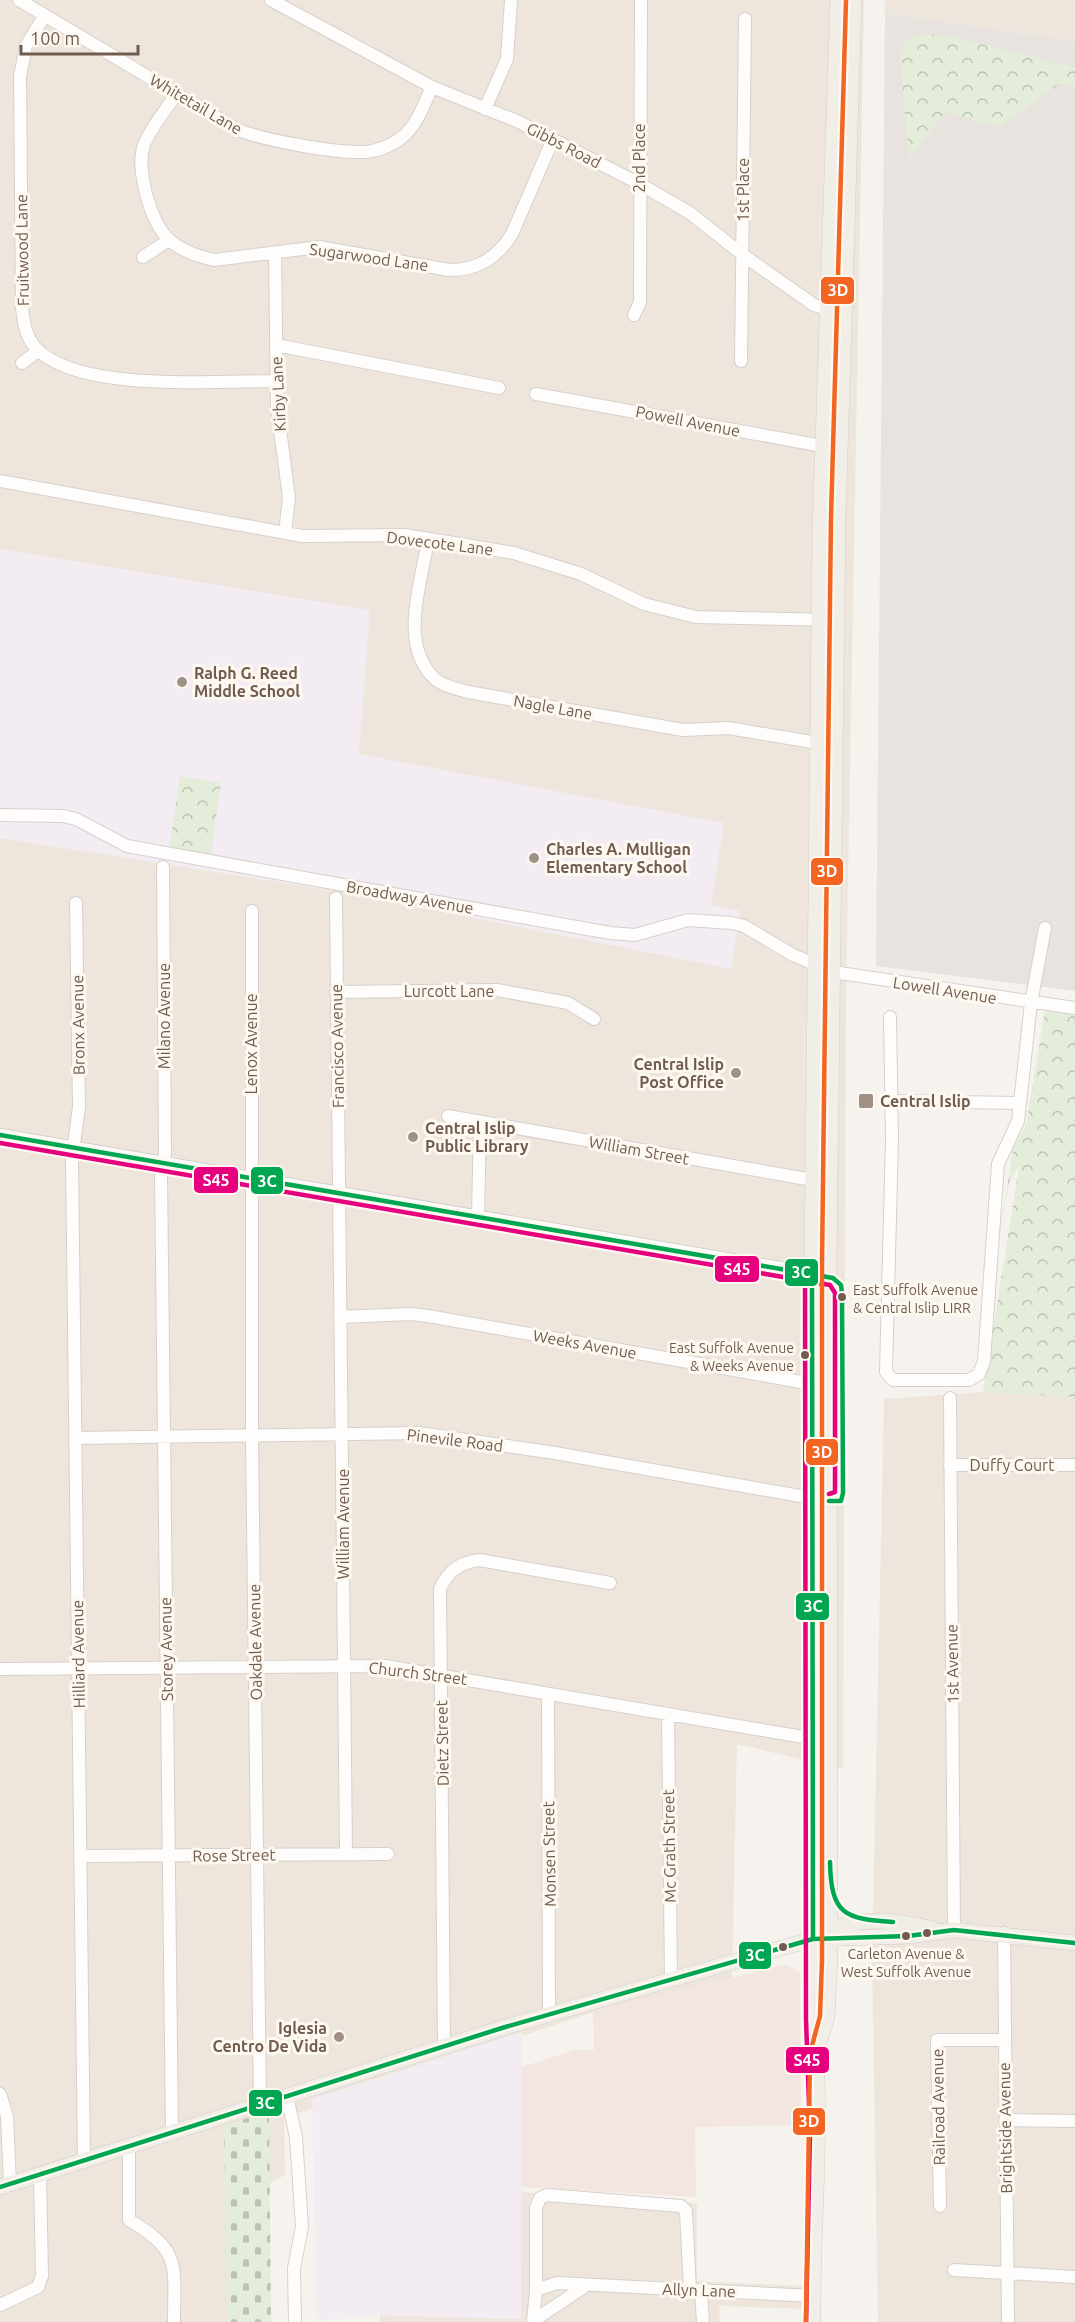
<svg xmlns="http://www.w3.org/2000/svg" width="1075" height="2322" font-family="Ubuntu,sans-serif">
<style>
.residential{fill:#eee6dc}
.commercial{fill:#f3e6e0}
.industrial{fill:#e8e3de}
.education{fill:#f3ecf3}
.forest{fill:url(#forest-crowns)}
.cemetery{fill:url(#cemetery-stones)}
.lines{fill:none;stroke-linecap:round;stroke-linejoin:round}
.minor-casing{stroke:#d6d0cc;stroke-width:14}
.major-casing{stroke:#d5cec8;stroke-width:16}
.minor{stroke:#fefdfc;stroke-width:12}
.major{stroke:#f1ede7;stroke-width:15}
.bus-1-casing{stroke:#fdf8f0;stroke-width:9}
.bus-2-casing{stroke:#fdf8f0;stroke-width:9}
.bus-3-casing{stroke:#fdf8f0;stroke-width:9}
.bus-1{stroke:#00a651;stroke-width:4.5}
.bus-2{stroke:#e5007d;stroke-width:4.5}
.bus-3{stroke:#f26522;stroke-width:4.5}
.poi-dot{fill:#a09187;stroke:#fdf8f0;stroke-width:2}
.bus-dot{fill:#725c50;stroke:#fdf8f0;stroke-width:2}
.labels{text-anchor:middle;stroke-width:6;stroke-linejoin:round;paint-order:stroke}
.bus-label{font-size:14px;fill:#725c50;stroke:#fdf8f0;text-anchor:start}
.street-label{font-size:16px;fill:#725c50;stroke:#fdf8f0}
.poi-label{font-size:16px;font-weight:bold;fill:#725c50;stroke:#fdf8f0;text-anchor:start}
.line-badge{stroke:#fdf8f0;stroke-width:2}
.badge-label{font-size:16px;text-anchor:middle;font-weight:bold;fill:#fff}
</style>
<defs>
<pattern id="forest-crowns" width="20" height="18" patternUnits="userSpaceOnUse" patternTransform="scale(1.5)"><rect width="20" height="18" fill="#e4ecda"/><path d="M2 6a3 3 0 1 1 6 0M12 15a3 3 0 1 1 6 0" fill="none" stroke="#bdc2b3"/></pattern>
<pattern id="cemetery-stones" width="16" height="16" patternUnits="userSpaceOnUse" patternTransform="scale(1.5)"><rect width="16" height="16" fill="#e4ecda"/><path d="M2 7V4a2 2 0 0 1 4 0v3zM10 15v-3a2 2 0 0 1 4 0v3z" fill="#bdc2b3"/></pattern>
</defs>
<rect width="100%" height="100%" fill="#f6f3ee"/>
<path class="residential" d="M0,0H864L846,994L843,1769L737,1744L732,1978L593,2012L284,2118L285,2175L238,2201L235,2322H0Z
M885,0H1075V41L885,13Z
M983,1392L1075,1397V2322H878L872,1957L884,1399Z
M520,2192L697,2203V2281L803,2286L801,2309L719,2306L720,2322H380V2315L520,2319Z"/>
<path class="commercial" d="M787,1964L800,1973L801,2125L695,2127L696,2197L521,2187L522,2067L574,2050H594L593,2012Z"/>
<path class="industrial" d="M885,13L1075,41V991L876,966Z"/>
<path class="education" d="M0,549L370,610L359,754L724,823L711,905L740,911L731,969L347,893L0,838Z
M522,2032L521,2319L380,2315L317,2321L312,2099Z"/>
<path class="forest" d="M921,33L958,38L1075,68V87L1059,84L1000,127L945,112L909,158L900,52L904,43Z
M180,776L221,783L211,854L172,848L170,844Z
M1046,1004L1075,1012V1397L983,1392L1019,1167L1010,1180L1002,1220L1013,1148L1026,1124Z"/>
<path class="cemetery" d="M269,2112L271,2322H227L224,2125Z"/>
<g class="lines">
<g class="minor-casing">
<path id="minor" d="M19,0L236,129C262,140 334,153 363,152C375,152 391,146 401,138C417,126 424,104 432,87
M271,0L432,87L519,122L638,183L690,213L743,255L814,305L844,314
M45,15L26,46L20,76L22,306C23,322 26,341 40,352C87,392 216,381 277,381
M176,94C166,110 151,127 144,145C139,159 142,176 145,190C156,233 169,250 214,260L319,247L449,270C478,270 497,258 512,234L553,139
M485,109L507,59L511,0
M275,253L277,406L289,498L285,533
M143,257L169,240
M634,315L640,302L641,0
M276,345L499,388
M741,361L745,19
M22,363L38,351
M536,394L839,449
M0,481L302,536L405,535L514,553L581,574L644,604L696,617L837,620
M428,539C422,582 398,643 434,678C442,686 457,689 468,692L683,730L728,728L818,743
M0,815L63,816L76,819L127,846L610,933L635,935L688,920L732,923L744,926L793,955L833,972L1075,1008
M163,867L165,1154L161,1174L172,2133
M336,898L346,1854
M76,903L79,1107L72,1159L84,2162
M252,911V1436L260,2106
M336,992L497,990L568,1003L594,1019
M890,1017L892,1139L886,1372L893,1380H969L979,1374L984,1361L998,1164L1018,1121L1031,1003L1045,928
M892,1101L1019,1103
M448,1116L830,1183
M0,1135L821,1275
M478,1218L480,1123
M340,1317L411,1314L428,1316L818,1385
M950,1398L954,1930
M75,1438L419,1433L555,1453L829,1501
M950,1465H1075
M0,1669L385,1666L821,1740
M548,1694L549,2014
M668,1715L671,1978
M80,1856L388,1854
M1004,1933L1008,2322
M444,2046L440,1589C448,1571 459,1563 479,1560L610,1583
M0,2094L7,2116L10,2184
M287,2096L296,2137L302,2227L294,2268L295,2322
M1005,2120L1075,2121
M129,2148V2220C182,2251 174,2265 174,2322
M940,2206L937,2040H1004
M954,2270L1075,2277
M536,2290L557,2283L813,2296
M701,2291L703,2322
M0,2305L38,2287L42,2276L40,2175
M533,2321L584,2287
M533,2322L536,2290V2208L540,2198L547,2195L681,2206L686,2211L690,2290"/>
</g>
<g class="major-casing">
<path id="major" d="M822,1934C856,1915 896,1920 933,1929
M818,2047L827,2017L830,1960L829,1264L838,517L854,0
M0,2187L502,2028L813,1939L908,1936L954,1930L1075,1943
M813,2322C812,2221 824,2119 813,2019L812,1259L820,531L838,0"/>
</g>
<use href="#minor" class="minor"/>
<use href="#major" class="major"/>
<g class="bus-1-casing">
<path id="bus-1" d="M0,1135L833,1278L841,1285L842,1293L843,1493L841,1501H829
M812,1274L813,1939
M830,1862C831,1915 845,1919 893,1922
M0,2187L502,2028L813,1939L908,1936L954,1930L1075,1943"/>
</g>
<g class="bus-2-casing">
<path id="bus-2" d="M0,1143L830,1285L835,1293V1492L829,1494
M805,1274L806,2019L810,2132L806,2322"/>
</g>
<g class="bus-3-casing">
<path id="bus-3" d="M806,2322L810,2053L820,2016L822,1960V1264L831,517L846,0"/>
</g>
<use href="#bus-1" class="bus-1"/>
<use href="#bus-2" class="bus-2"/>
<use href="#bus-3" class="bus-3"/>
</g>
<g class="poi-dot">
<circle cx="182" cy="682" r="6"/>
<circle cx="534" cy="858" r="6"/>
<circle cx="736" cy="1073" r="6"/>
<rect x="858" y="1093" width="16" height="16" rx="3"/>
<circle cx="413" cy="1137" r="6"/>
<circle cx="339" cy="2037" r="6"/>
</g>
<g class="bus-dot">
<circle cx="842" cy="1297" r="5"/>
<circle cx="805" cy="1355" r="5"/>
<circle cx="927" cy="1933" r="5"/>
<circle cx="906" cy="1936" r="5"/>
<circle cx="783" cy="1947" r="5"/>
</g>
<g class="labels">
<g class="bus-label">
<text x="853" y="1295">East Suffolk Avenue<tspan x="853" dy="18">&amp; Central Islip LIRR</tspan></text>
<text x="794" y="1353" text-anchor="end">East Suffolk Avenue<tspan x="794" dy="18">&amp; Weeks Avenue</tspan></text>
<text x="906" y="1959" text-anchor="middle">Carleton Avenue &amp;<tspan x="906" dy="18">West Suffolk Avenue</tspan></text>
</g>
<g class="street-label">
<text transform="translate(196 104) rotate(30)" y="6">Whitetail Lane</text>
<text transform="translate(564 145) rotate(27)" y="6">Gibbs Road</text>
<text transform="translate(639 158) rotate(-90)" y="6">2nd Place</text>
<text transform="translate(743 190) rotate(-90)" y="6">1st Place</text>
<text transform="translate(22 250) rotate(-91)" y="6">Fruitwood Lane</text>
<text transform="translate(369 257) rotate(8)" y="6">Sugarwood Lane</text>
<text transform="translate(278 394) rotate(-93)" y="6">Kirby Lane</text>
<text transform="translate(688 421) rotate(11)" y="6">Powell Avenue</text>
<text transform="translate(440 543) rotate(7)" y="6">Dovecote Lane</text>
<text transform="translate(553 707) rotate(10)" y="6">Nagle Lane</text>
<text transform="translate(410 897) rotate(10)" y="6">Broadway Avenue</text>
<text transform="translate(945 990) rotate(9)" y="6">Lowell Avenue</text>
<text x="449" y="997">Lurcott Lane</text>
<text transform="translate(164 1016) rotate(-90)" y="6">Milano Avenue</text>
<text transform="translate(78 1025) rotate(-91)" y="6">Bronx Avenue</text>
<text transform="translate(251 1044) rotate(-90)" y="6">Lenox Avenue</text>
<text transform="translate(337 1046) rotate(-91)" y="6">Francisco Avenue</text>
<text transform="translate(639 1150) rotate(10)" y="6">William Street</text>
<text transform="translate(585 1344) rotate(10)" y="6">Weeks Avenue</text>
<text transform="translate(455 1440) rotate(7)" y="6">Pinevile Road</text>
<text x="1012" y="1471">Duffy Court</text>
<text transform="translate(343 1524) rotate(-90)" y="6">William Avenue</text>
<text transform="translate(255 1642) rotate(-91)" y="6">Oakdale Avenue</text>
<text transform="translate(166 1649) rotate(-91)" y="6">Storey Avenue</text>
<text transform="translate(78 1654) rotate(-91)" y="6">Hilliard Avenue</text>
<text transform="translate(952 1664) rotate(-91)" y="6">1st Avenue</text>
<text transform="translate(418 1673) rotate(7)" y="6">Church Street</text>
<text transform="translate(442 1743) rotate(-91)" y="6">Dietz Street</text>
<text transform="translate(669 1846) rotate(-91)" y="6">Mc Grath Street</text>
<text transform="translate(549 1854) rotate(-91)" y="6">Monsen Street</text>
<text transform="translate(234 1855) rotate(-1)" y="6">Rose Street</text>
<text transform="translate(938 2107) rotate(-91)" y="6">Railroad Avenue</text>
<text transform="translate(1005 2128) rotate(-91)" y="6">Brightside Avenue</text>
<text transform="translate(699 2290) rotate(2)" y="6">Allyn Lane</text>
</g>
<g class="poi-label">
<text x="194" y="679">Ralph G. Reed<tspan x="194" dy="18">Middle School</tspan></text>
<text x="546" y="855">Charles A. Mulligan<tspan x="546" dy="18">Elementary School</tspan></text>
<text x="724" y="1070" text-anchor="end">Central Islip<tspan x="724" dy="18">Post Office</tspan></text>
<text x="880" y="1107">Central Islip</text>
<text x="425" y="1134">Central Islip<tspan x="425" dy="18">Public Library</tspan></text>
<text x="327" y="2034" text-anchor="end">Iglesia<tspan x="327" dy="18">Centro De Vida</tspan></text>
</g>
</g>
<g class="line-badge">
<rect x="820" y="276" width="35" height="29" rx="6" fill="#f26522"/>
<rect x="810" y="857" width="34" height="29" rx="6" fill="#f26522"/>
<rect x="193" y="1166" width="46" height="28" rx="6" fill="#e5007d"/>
<rect x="250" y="1166" width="34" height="29" rx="6" fill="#00a651"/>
<rect x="714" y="1255" width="46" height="28" rx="6" fill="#e5007d"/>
<rect x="784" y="1258" width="35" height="29" rx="6" fill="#00a651"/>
<rect x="805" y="1438" width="34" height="28" rx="6" fill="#f26522"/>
<rect x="795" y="1592" width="35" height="29" rx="6" fill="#00a651"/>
<rect x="738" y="1941" width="34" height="29" rx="6" fill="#00a651"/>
<rect x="785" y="2046" width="45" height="28" rx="6" fill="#e5007d"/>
<rect x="248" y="2089" width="35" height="28" rx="6" fill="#00a651"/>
<rect x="792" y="2107" width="34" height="29" rx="6" fill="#f26522"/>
</g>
<g class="badge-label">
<text x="838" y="296">3D</text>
<text x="827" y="877">3D</text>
<text x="216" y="1186">S45</text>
<text x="267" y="1187">3C</text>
<text x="737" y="1275">S45</text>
<text x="801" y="1278">3C</text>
<text x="822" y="1458">3D</text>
<text x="813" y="1612">3C</text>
<text x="755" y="1961">3C</text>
<text x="807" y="2066">S45</text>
<text x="265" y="2109">3C</text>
<text x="809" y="2127">3D</text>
</g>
<path d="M21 45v9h117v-9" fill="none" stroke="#725c50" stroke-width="3"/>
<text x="30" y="45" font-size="18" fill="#725c50" stroke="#fdf8f0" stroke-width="4.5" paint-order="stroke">100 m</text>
</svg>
